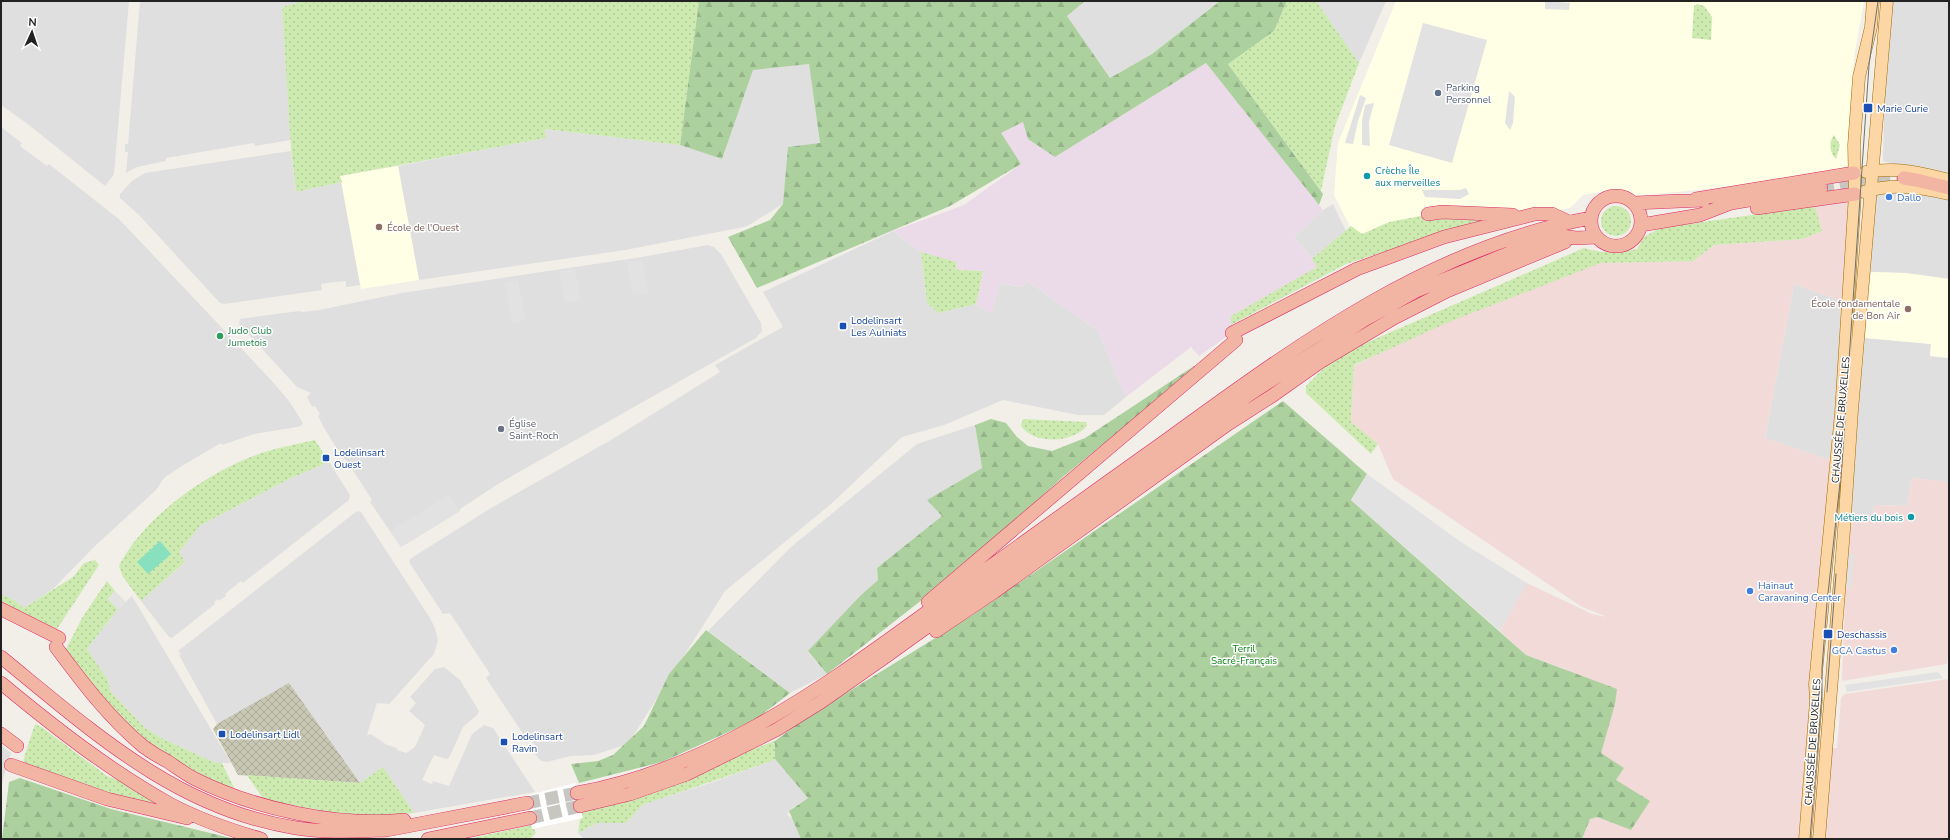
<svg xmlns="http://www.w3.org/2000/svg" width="1950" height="840" font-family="'Nunito Sans',sans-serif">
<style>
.residential{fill:#e0dfdf}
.commercial{fill:#f2dad9}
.industrial{fill:#ebdbe8}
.education{fill:#ffffe5}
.construction{fill:url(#construction-cross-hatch)}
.grass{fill:url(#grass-dots)}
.forest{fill:url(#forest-firs)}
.pitch{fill:#88e0be}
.parking{fill:#e2e2e2}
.pier{fill:#fff}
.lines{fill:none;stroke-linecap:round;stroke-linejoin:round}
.trunk-tunnel{stroke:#c8c6c1;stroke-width:13;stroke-dasharray:13 6;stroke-linecap:butt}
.primary-casing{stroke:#a06b00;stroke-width:13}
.trunk-casing{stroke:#dc2a67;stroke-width:14}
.primary{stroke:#fcd6a4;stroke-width:12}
.trunk{stroke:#f2b4a3;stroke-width:13}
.tram{stroke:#707070;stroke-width:1}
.service-dot{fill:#5c6f8a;stroke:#fff;stroke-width:1.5}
.transit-dot{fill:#1a4fb4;stroke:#fff;stroke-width:1.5}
.culture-dot{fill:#0f9aa8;stroke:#fff;stroke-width:1.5}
.shop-dot{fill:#3f7fe0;stroke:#fff;stroke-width:1.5}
.education-dot{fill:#8d6e63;stroke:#fff;stroke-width:1.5}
.leisure-dot{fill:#2e9e5b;stroke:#fff;stroke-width:1.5}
.worship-dot{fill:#6b7280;stroke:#fff;stroke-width:1.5}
.labels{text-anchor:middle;stroke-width:3;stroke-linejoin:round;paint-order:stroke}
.service-label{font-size:10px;fill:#4e5e75;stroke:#fff;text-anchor:start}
.transit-label{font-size:10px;fill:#164399;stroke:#fff;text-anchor:start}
.culture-label{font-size:10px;fill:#0d838f;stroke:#fff;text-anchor:start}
.shop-label{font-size:10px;fill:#366cbe;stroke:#fff;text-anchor:start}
.education-label{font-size:10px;fill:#785e54;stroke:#fff;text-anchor:start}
.leisure-label{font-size:10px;fill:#27864d;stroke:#fff;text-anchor:start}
.street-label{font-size:10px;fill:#222;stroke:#fff}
.worship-label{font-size:10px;fill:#5b616d;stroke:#fff;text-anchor:start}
.park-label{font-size:10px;fill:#0c8416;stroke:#fff}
</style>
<defs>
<pattern id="construction-cross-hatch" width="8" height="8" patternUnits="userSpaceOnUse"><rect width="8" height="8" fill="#c7c7b4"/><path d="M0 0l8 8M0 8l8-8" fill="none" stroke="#abab9a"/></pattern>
<pattern id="grass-dots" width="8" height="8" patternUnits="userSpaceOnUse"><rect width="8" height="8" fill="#cdebb0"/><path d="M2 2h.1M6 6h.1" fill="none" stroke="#b0c997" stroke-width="1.8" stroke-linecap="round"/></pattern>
<pattern id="forest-firs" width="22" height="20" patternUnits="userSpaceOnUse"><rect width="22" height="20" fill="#add19e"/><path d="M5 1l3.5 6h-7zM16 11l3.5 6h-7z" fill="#95b388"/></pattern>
</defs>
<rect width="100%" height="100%" fill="#f2efe9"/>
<path class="residential" d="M1,1H129L114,174L105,186L29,125L1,105Z
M140,1H304L282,7L291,140L255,146L254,143L166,158V161L137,167L126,173L128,152H125V144H128Z
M1085,1H1220L1152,54L1110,78L1067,16Z
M1316,1H1386L1359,63Z
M1887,1H1949V179L1883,161Z
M809,64L820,143L789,180L783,204L749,225L744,227L625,250L419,280L398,166L546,138L545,129L680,145L722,159L753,69Z
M1,127L22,143L20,146L47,166L49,164L120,220L271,380L289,401L303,423L301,426L291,428L254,434L222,445L221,443L180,467L164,478L156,490L95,546L53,589L24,608L14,600L1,594Z
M291,151L296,192L342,182L360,285L346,287V281L327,283L321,284L322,290L224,304L220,303L139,215L120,198V194L132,181L145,173Z
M1877,192L1949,195V279L1906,273L1871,272L1869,252Z
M1333,204L1346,231L1312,259L1294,237L1323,210Z
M893,231L921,252L927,303L938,313L976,304L992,313L999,283L1023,287L1026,280L1098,331L1126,397L1104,415H1078L1003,400L944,425L902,437L831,504L725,591L628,744L594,755L571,756L547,762L541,761L534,753L538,750L526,732L523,734L486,678L490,674L450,613L443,614L409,562L410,559L491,508L611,440L720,372L715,365L783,327L763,292Z
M708,245L714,247L721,254L761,323L762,331L756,338L498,484L460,509V511L401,547L370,502L372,500L347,461L342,457L340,450L337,449L323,426L318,416L320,414L315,406L312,407L307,397L311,393L297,387L239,324L240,319L299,311L303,312L319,310L402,293L642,257Z
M1794,284L1839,300L1848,299L1836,462L1765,438Z
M1865,338L1931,344L1930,356L1949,358V482L1912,478L1907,506L1874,505L1873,517L1848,516Z
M975,425L982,468L927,500L943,516L877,568L878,580L860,596L808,652L827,674L790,693L708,631L791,547L917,444Z
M329,462L350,495L349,500L243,583L241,581L231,589L225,594L226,596L219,601L218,599L214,602L215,604L186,627L172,638L169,637L141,601L185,562L178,552L201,525L289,479Z
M357,511L361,512L430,618L435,628L438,640L434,654L391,702L389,704L377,703L367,735L371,734L387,745L397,748V750L406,753L415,747L425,725L409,711L416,703L410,697L435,669L444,667L460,680L479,711L477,715L463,727L449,758L446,759L434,755L422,780L432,784L433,781L449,786L472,734L484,725L493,728L535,792L414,813L383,767L360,783L289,684L217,724L179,655L181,654L178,651Z
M132,596L231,763H216L163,739L144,727L111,692L108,680L87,649L118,609Z
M1,745L11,753L1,786Z
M775,759L808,798L792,808L787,815L793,819L802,839H584L578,833L597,823L626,822L641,805L713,782L769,762Z"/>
<path class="commercial" d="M1854,200L1848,299L1839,300L1794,284L1765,438L1836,462L1800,839H1582L1590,818L1597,817L1631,830L1616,780L1623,768L1600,753L1565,669L1526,655L1500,631L1527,583L1592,614L1607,617L1582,607L1393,479L1378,444L1351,422L1354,366L1454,316L1601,263L1693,261L1714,245L1802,239L1822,231L1815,206Z
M1912,478L1949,482V647L1947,664L1842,681L1848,516L1873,517L1874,505L1907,506Z
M1949,679V839H1812L1819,747L1837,748L1841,698L1845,694Z"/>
<path class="industrial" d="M1206,63L1323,210L1294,237L1318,267L1231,316L1232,333L1199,356L1191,347L1126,397L1098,331L1026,280L1024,287L999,283L992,314L976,304L983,271L957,270L956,262L924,254L893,231L964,205L1021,164L1000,133L1024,122L1055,157Z"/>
<path class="education" d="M1396,1H1864L1854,57L1848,143L1849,174L1637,196L1606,191L1583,195L1570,208L1528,215L1442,212L1355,236L1334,195L1338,143Z
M398,166L419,280L361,289L340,176Z
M1871,272L1906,273L1949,279V358L1930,356L1931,344L1865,338Z"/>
<path class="construction" d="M289,683L360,783L238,775L213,729L217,724Z"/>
<path class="grass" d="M304,1H699L680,145L545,129L546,138L340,176L342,182L296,192L291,148L282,7Z
M1287,1H1316L1359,63L1335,126L1321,191L1228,64L1274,31Z
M1697,4L1704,6L1712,17L1711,40L1692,38L1694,6Z
M1834,135L1840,145L1836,159C1830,153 1828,143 1834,135Z
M1815,206L1822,231L1802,239L1714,245L1693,261L1601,263L1449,322L1354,365L1351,422L1378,444L1371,454L1306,393V386L1336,356L1584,248C1603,254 1619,253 1637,249L1644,237L1660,228Z
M1601 221a15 15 0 1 1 30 0a15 15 0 1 1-30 0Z
M1442,212L1474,213L1482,221L1346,264L1231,325V316L1317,267L1312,259L1351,226L1362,234L1389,222Z
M921,252L956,262L957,270L983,271L976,304L938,313L927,303Z
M1023,419L1086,422L1087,426C1073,443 1034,445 1021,426Z
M315,440L329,462L289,479L201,525L179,552L185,562L141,601L123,577L119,566C144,516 211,469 265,452C281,447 298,444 315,440Z
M95,560L99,565L57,629L1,602V594L14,600L24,608L73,577L84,563Z
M107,581L115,591L108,599L118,609L87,649L108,680L111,692L144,727L163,739L216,763H222L236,792L213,783L157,752L106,704L81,669L65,651L82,618Z
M35,724L43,728L107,776C129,783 149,797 166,813L37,769L23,761Z
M775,741V759L769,762L642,805L626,823H597L578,833L582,805L644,789Z
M383,767L414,813L358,817L275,802L263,799L247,775L360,783Z
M532,825L536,833L530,839H468Z"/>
<path class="forest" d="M699,1H1085L1067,16L1110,78L1152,54L1220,1H1287L1274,31L1228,64L1323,194L1319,205L1206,63L1055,157L1028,139L1023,122L1001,133L1021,164L950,206L757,288L728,237L770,220L783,204L788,147L820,143L809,64L753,70L722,159L680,145Z
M1194,366H1199L1064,476L968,564L827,674L808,651L860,596L878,580L877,568L942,516L927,500L982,468L975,425L991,419L1006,423L1017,437L1028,446L1052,451L1085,438Z
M1283,401L1367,474L1351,500L1526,655L1617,689L1615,704L1601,753L1624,768L1616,780L1650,801L1631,830L1597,817L1590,819L1582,839H801L789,811L808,798L775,759V741L804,719L971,616Z
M706,630L790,693L755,720L662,762L579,783L571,764L598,761L613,755L644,726L669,674Z
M20,778L111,809L235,839H2L9,782Z"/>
<path class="pitch" d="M160,541L171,554L148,574L137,562Z"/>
<path class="parking" d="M1545,1L1570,3L1569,10L1545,9Z
M1423,23L1487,40L1452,163L1389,145Z
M1509,91L1515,97L1513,123L1510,130L1505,123Z
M1360,95L1366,98L1358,121L1353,144L1345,143Z
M1374,103L1369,122L1370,146L1362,145V121L1365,105Z
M1466,188L1469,194L1460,199L1425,197L1422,190H1460Z
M642,260L649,294L633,296L627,262Z
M575,269L581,300L565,303L559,271Z
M518,280L526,320L513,323L504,283Z
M1367,474L1461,542L1527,583L1500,631L1351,500Z
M448,494L460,511L401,547L391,531Z
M1849,553L1854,554L1851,587H1846Z
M115,591L126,602L118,609L108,599Z
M1938,672L1943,678L1847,692L1845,685Z"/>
<path class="pier" d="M575,783L583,818L532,829L525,796Z"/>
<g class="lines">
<path class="trunk-tunnel" d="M1821,188L1872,179L1904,178
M527,803L577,793
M530,818L580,806"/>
<g class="primary-casing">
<path id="primary" d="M1866,172C1897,167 1919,172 1949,180
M1864,192C1893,183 1920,187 1949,194
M1805,839L1816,701L1815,684L1841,413L1855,194L1854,145L1859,77L1871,27L1873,1
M1819,839L1844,530L1852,410L1887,1"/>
</g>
<g class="trunk-casing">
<path id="trunk" d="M1904,178L1916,180L1949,188
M1591 221a25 25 0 1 1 50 0a25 25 0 1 1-50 0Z
M1696,199L1854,173
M1634,203L1704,200
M1757,208L1855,194
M1428,214L1442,212L1513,215
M1641,225L1700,215L1731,203L1821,188
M1232,333L1357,269L1444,237L1535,214H1552L1569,222
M928,602L1236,340
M1,609L59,638
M936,631L994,592L1228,424L1272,396L1320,362L1394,318L1447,291L1565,242
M56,647C82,682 109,718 144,747C151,752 159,757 167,761C176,767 185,774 195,779C255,809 338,827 404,820
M1,657C92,731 176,809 296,828C326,833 358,831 387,830L527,803
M1,683C54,727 109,770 170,804C198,819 230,830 261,839
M1,734L17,746
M11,765L107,799L187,818
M577,793C705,770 813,695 916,620C998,561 1079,502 1161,444C1292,349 1428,247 1591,218
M580,806L630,794L687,774L776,730L821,702L888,655L1250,394L1364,320L1416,291L1519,249L1562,236L1576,238L1597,237
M428,839L530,818"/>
</g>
<use href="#primary" class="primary"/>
<use href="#trunk" class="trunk"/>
<path class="tram" d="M1827,692L1836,574
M1810,839L1822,694V668L1827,603L1842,464L1869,65L1878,1"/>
</g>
<circle class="service-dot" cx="1438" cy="93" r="4"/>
<g class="transit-dot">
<rect x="1863" y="103" width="10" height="10" rx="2"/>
<rect x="839" y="322" width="8" height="8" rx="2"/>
<rect x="322" y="454" width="8" height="8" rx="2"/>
<rect x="1823" y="629" width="10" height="10" rx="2"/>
<rect x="218" y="730" width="8" height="8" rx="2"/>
<rect x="500" y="738" width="8" height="8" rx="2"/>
</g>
<g class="culture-dot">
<circle cx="1367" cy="176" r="4"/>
<circle cx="1911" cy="517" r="4"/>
</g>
<g class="shop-dot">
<circle cx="1889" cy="197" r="4"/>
<circle cx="1750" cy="591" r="4"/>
<circle cx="1894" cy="650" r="4"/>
</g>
<g class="education-dot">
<circle cx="379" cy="227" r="4"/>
<circle cx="1908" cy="309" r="4"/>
</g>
<circle class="leisure-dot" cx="220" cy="336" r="4"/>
<circle class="worship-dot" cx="501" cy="429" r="4"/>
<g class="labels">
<g class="service-label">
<text x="1446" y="91">Parking<tspan x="1446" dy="12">Personnel</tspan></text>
</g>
<g class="transit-label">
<text x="1877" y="112">Marie Curie</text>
<text x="851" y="324">Lodelinsart<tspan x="851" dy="12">Les Aulniats</tspan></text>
<text x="334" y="456">Lodelinsart<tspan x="334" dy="12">Ouest</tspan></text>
<text x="1837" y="638">Deschassis</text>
<text x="230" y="738">Lodelinsart Lidl</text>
<text x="512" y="740">Lodelinsart<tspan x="512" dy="12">Ravin</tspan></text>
</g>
<g class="culture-label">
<text x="1375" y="174">Crèche Île<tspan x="1375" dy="12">aux merveilles</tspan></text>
<text x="1903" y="521" text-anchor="end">Métiers du bois</text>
</g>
<g class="shop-label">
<text x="1897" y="201">Dallo</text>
<text x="1758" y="589">Hainaut<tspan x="1758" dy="12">Caravaning Center</tspan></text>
<text x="1886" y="654" text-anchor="end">GCA Castus</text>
</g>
<g class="education-label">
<text x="387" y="231">École de l'Ouest</text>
<text x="1900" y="307" text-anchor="end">École fondamentale<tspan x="1900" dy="12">de Bon Air</tspan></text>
</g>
<g class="leisure-label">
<text x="228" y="334">Judo Club<tspan x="228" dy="12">Jumetois</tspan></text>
</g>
<g class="street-label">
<text transform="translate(1840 420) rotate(-85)" y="4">CHAUSSÉE DE BRUXELLES</text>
<text transform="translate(1812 742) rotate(-86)" y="4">CHAUSSÉE DE BRUXELLES</text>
</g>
<g class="worship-label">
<text x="509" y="427">Église<tspan x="509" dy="12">Saint-Roch</tspan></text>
</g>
<g class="park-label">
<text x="1244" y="652">Terril<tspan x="1244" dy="12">Sacré-Français</tspan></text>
</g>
</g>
<rect width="1950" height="840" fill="none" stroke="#222222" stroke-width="4"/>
<g transform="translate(32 32) rotate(3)" stroke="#ffffff" stroke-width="3" paint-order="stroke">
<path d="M0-3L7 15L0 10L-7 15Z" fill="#222222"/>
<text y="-6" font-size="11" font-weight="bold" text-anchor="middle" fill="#222222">N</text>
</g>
</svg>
